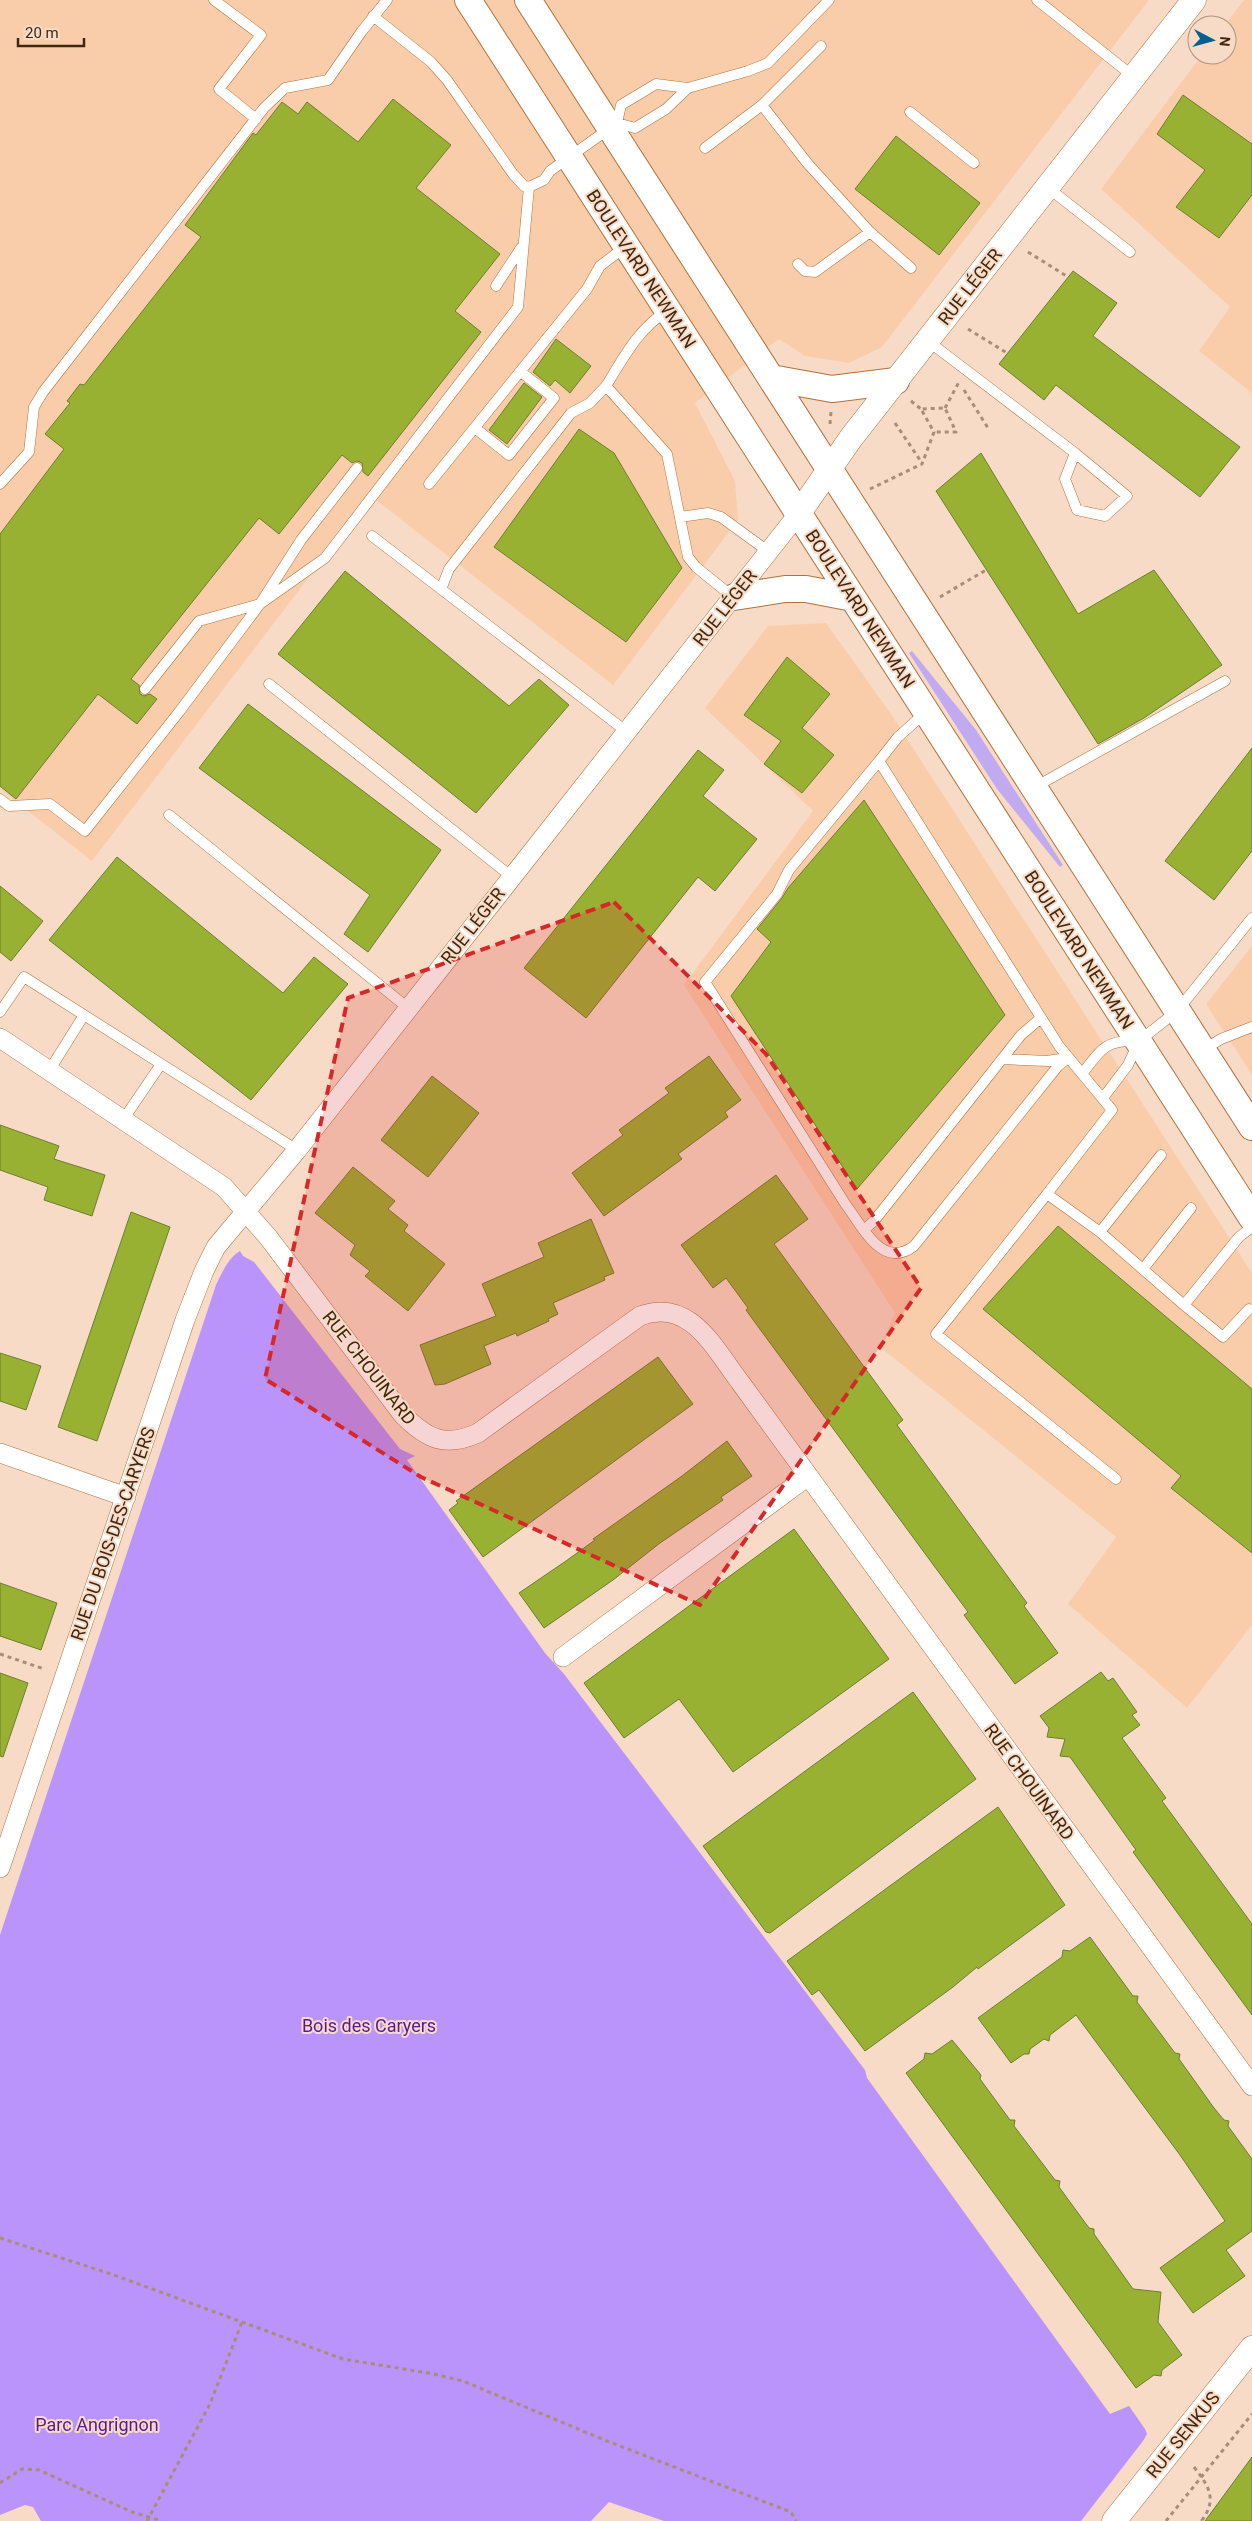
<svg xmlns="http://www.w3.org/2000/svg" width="1252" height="2521" font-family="Roboto,sans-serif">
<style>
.built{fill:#facdaa}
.green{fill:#c2aaf0}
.forest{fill:#ba93fb}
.building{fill:#99b133;stroke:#6d7e2f}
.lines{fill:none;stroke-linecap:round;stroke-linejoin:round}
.service-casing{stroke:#b0723c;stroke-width:11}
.minor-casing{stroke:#b0723c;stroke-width:20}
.tertiary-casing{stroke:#b0723c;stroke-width:25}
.secondary-casing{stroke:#b0723c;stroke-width:28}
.path{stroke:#a88d77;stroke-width:3;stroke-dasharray:4 4;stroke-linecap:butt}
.service{stroke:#fff;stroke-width:10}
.minor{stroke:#fff;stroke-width:19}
.tertiary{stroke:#fff;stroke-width:24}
.secondary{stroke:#fff;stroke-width:26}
.marked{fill:#d62828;fill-opacity:0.2;stroke:#d62828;stroke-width:4;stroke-dasharray:10 6;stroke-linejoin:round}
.labels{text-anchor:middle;stroke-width:4;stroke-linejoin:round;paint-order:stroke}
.street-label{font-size:18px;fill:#412710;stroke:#f7dbc6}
.park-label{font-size:18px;fill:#561b94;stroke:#f7dbc6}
</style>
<rect width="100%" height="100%" fill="#f7dbc6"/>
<path class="built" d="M0,0H1149L882,347L849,363L805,356L779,339L695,403L735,481L738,520L613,685L371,496L92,861L0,789Z
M1244,0H1252V393L1199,351L1230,307L1101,189L1202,55H1227V25H1225Z
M826,623L891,714L1252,1273V1625L1187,1708L1068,1604L1116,1537L880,1347L895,1313L684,985L813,811L705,708L768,626Z
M1252,946V1075L1206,1004Z"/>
<path class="green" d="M912,651L976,730L1063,865L1060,867L997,789L909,653Z"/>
<path class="forest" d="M240,1251L243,1256L254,1262L400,1449L415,1456L407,1460L545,1653L564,1674L865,2070L867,2078L1110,2414L1129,2406L1145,2429L1147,2434L1143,2441L1081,2521H664L609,2502L591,2521H41L33,2507L25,2505L0,2515V1935L216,1285C222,1273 228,1258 240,1251Z"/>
<path class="building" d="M1183,95L1252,144V195L1219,238L1176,207L1205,170L1157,134Z
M393,99L451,145L416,188L500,254L455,311L481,332L368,476L363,472L362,463L357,461L352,463L342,455L279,534L259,518L131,679L139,685L140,694L144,696L150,694L157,699L137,724L98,694L16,799L0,786V534L64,449L45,434L70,403L67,401L80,384L84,385L201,237L185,225L253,133L256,135L282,102L298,114L307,102L358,142Z
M896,136L980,203L939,255L855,189Z
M1073,271L1117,303L1093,336L1240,447L1200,497L1056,385L1044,400L999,364Z
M556,339L591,366L570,393L555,380L550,386L533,372Z
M524,383L542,397L507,444L489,430Z
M579,429L614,453L682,568L626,642L494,547Z
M981,453L1078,614L1154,570L1222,665L1144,718L1098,744L936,491Z
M345,571L509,706L539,679L569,705L476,813L278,654Z
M787,657L830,694L802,728L834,755L802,793L764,764L781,741L744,715Z
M248,704L441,850L368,952L344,934L370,895L199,768Z
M1252,748V851L1214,900L1165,861Z
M698,750L724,770L703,796L757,839L715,891L698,877L586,1018L524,968Z
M864,800L1005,1015L857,1189L731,996L771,942L757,929L782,898L788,888Z
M117,857L283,993L314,957L348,984L251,1100L49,940Z
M0,886L43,921L11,961L0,952Z
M709,1056L741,1100L725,1112L728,1117L678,1154L682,1159L604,1216L572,1173L623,1135L619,1130L669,1093L665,1088Z
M432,1076L479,1113L428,1177L381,1140Z
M0,1125L59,1146L54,1159L105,1175L92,1216L44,1200L48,1187L0,1170Z
M353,1167L395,1201L388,1209L408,1225L404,1231L445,1264L408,1311L365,1276L370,1271L350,1255L355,1245L315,1213Z
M776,1175L808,1219L774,1244L903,1420L897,1425L1027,1603L1024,1606L1058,1653L1015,1684L964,1615L968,1612L762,1332L746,1310L748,1308L726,1278L713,1288L681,1245Z
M131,1212L170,1227L97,1441L58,1427Z
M591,1219L614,1273L604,1277L605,1280L553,1303L558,1314L548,1319L549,1321L517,1336L516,1333L484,1346L491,1364L445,1384L435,1385L420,1345L496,1316L482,1284L544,1257L538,1243Z
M1058,1226L1252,1389V1553L1171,1488L1181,1476L983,1309Z
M0,1353L41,1366L26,1410L0,1401Z
M658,1357L693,1404L483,1557L449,1510L458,1503L456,1501Z
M727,1441L752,1476L721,1497L723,1500L660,1543L613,1580L544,1628L519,1593L566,1561L595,1540L593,1539L682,1476Z
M794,1529L889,1659L733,1772L679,1699L624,1738L584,1683Z
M0,1583L57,1603L41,1650L0,1636Z
M1101,1672L1108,1681L1113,1678L1137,1712L1132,1715L1140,1725L1122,1738L1166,1798L1162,1801L1252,1924V2015L1133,1852L1136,1850L1070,1757L1060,1756L1065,1739L1047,1737L1049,1728L1040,1716Z
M0,1673L28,1683L3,1757L0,1756Z
M913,1692L976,1779L770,1933L766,1932L703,1846Z
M998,1807L1065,1905L978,1969L977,1967L953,1987L865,2051L819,1990L812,1995L787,1961Z
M1090,1937L1133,1996H1138L1137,2002L1175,2053L1180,2054L1179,2059L1214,2108L1224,2120L1229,2121L1228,2126L1252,2159V2231L1226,2250L1245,2276L1193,2313L1160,2268L1225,2221L1180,2155L1076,2015L1050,2035L1049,2041L1044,2039L1030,2049L1029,2054H1024L1011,2063L978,2018L1062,1957L1063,1950L1070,1951Z
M952,2040L981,2075L980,2079L1010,2120H1015L1014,2126L1055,2180L1060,2181L1059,2187L1089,2228L1094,2229V2234L1133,2289L1161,2292L1158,2322L1182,2355L1162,2370L1161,2376L1154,2375L1136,2388L906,2073L924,2059L925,2053L932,2054Z
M1252,2457V2521H1205Z"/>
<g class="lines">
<g class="service-casing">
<path id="service" d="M214,0L261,35L219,89L256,119
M1037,0L1134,77
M373,16L431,62L447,80L513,174L524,186L529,187L544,180L550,171L617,123L621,105L656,84L688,88L748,71L768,63L829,0
M762,105L821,46
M910,112L974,163
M617,123L635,128L666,109L688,88
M705,148L762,105L808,164L870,232L815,272L805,271L798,264
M1047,187L1130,252
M870,232L911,268
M496,286L521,248
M667,311C638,329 624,357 606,386L667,454L688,557L696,567L733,597
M928,341L1075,453L1127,496L1105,516L1077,510L1065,479L1075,453
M475,428L509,455L554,398L521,372
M0,484L29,452L34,407L43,392L264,108L285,88L328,80L362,31L387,0
M429,484L587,289L600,266L625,247
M680,517L708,513L721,517L769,552
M372,536L627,732
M442,587L449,569L571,413L590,403L606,386
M269,684L512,877
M145,689L199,621L260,604L325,558L518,307L529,187
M926,712L898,737L879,761L1059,1046L1112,1110L1047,1194L1100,1232L1184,1305
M879,761L789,870L777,894L705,982L846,1205C863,1227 882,1270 914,1246L1058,1066L1068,1058
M1035,787L1225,681
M0,799L9,806L50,804L85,831L179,712L260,604L301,540L357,468
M169,815L408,1008
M0,1012L24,977L297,1150
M1203,1050L1221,1039L1252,1027
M1002,1059L1047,1061L1067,1058
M49,1071L84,1015
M1082,1074C1100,1051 1104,1040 1135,1041
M1103,1098L1128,1065L1139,1041L1177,1011L1252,918
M123,1120L161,1064
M1047,1194L936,1334L1116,1479
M864,1230L874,1221L1021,1035L1041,1018
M1100,1232L1161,1155
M1143,1269L1191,1208
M1249,1309L1223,1337L1184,1305L1239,1237L1252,1227"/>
</g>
<g class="minor-casing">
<path id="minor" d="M0,1038L224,1187L268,1237L403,1415C427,1439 445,1448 478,1433L640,1316C690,1297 714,1348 740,1382L1252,2086
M0,1453L126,1497
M563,1657L808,1476
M0,1868L185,1320L204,1271L216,1247L297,1150L799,513"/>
</g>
<g class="tertiary-casing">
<path id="tertiary" d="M799,513L851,438L1194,0
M1114,2521L1252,2348"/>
</g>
<g class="secondary-casing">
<path id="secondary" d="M468,0L1252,1218
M528,0L1252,1127
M771,378L832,389L896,381
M734,597L785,589H806L853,598"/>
</g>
<path class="path" d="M1028,252L1068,277
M968,329L1007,353
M964,390L988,428
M911,401L921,409
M945,408L959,382
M895,423L922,463
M830,424L831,412
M870,489L922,464L934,432L921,409L945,408L956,432H934
M940,597L986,570
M0,1654L44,1669
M0,2238L114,2275L343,2359L434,2374L463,2381L607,2441L791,2512L796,2521
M1194,2467C1208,2485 1218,2499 1202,2520L1203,2521
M0,2483L22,2469L39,2470L132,2512L162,2521
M147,2521L210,2404L242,2322
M1166,2521L1252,2414"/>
<use href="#service" class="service"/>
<use href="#minor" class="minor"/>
<use href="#tertiary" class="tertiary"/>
<use href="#secondary" class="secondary"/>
</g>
<path class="marked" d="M614,902L766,1054L921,1288L700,1605L421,1477L265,1379L348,998Z"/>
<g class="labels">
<g class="street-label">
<text transform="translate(641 269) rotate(57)" y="6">BOULEVARD NEWMAN</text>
<text transform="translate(970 287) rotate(-52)" y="6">RUE LÉGER</text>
<text transform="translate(725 608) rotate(-52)" y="6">RUE LÉGER</text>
<text transform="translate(860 609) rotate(57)" y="6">BOULEVARD NEWMAN</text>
<text transform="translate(473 926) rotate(-52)" y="6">RUE LÉGER</text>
<text transform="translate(1079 950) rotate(57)" y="6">BOULEVARD NEWMAN</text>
<text transform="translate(369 1368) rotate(52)" y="6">RUE CHOUINARD</text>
<text transform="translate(113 1534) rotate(-71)" y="6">RUE DU BOIS-DES-CARYERS</text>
<text transform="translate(1029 1782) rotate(54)" y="6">RUE CHOUINARD</text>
<text transform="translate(1183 2435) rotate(-51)" y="6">RUE SENKUS</text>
</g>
<g class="park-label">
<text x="369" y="2032">Bois des Caryers</text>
<text x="97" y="2431">Parc Angrignon</text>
</g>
</g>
<g transform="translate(1212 40) rotate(96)"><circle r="24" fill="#f7dbc6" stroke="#ae937d"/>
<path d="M0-4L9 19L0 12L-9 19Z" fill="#006190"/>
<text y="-8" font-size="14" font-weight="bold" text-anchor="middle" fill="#412710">N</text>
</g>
<path d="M18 38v8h66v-8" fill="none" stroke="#412710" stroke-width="2.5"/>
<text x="25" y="38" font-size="15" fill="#412710" stroke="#f7dbc6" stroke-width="4" paint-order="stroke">20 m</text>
</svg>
